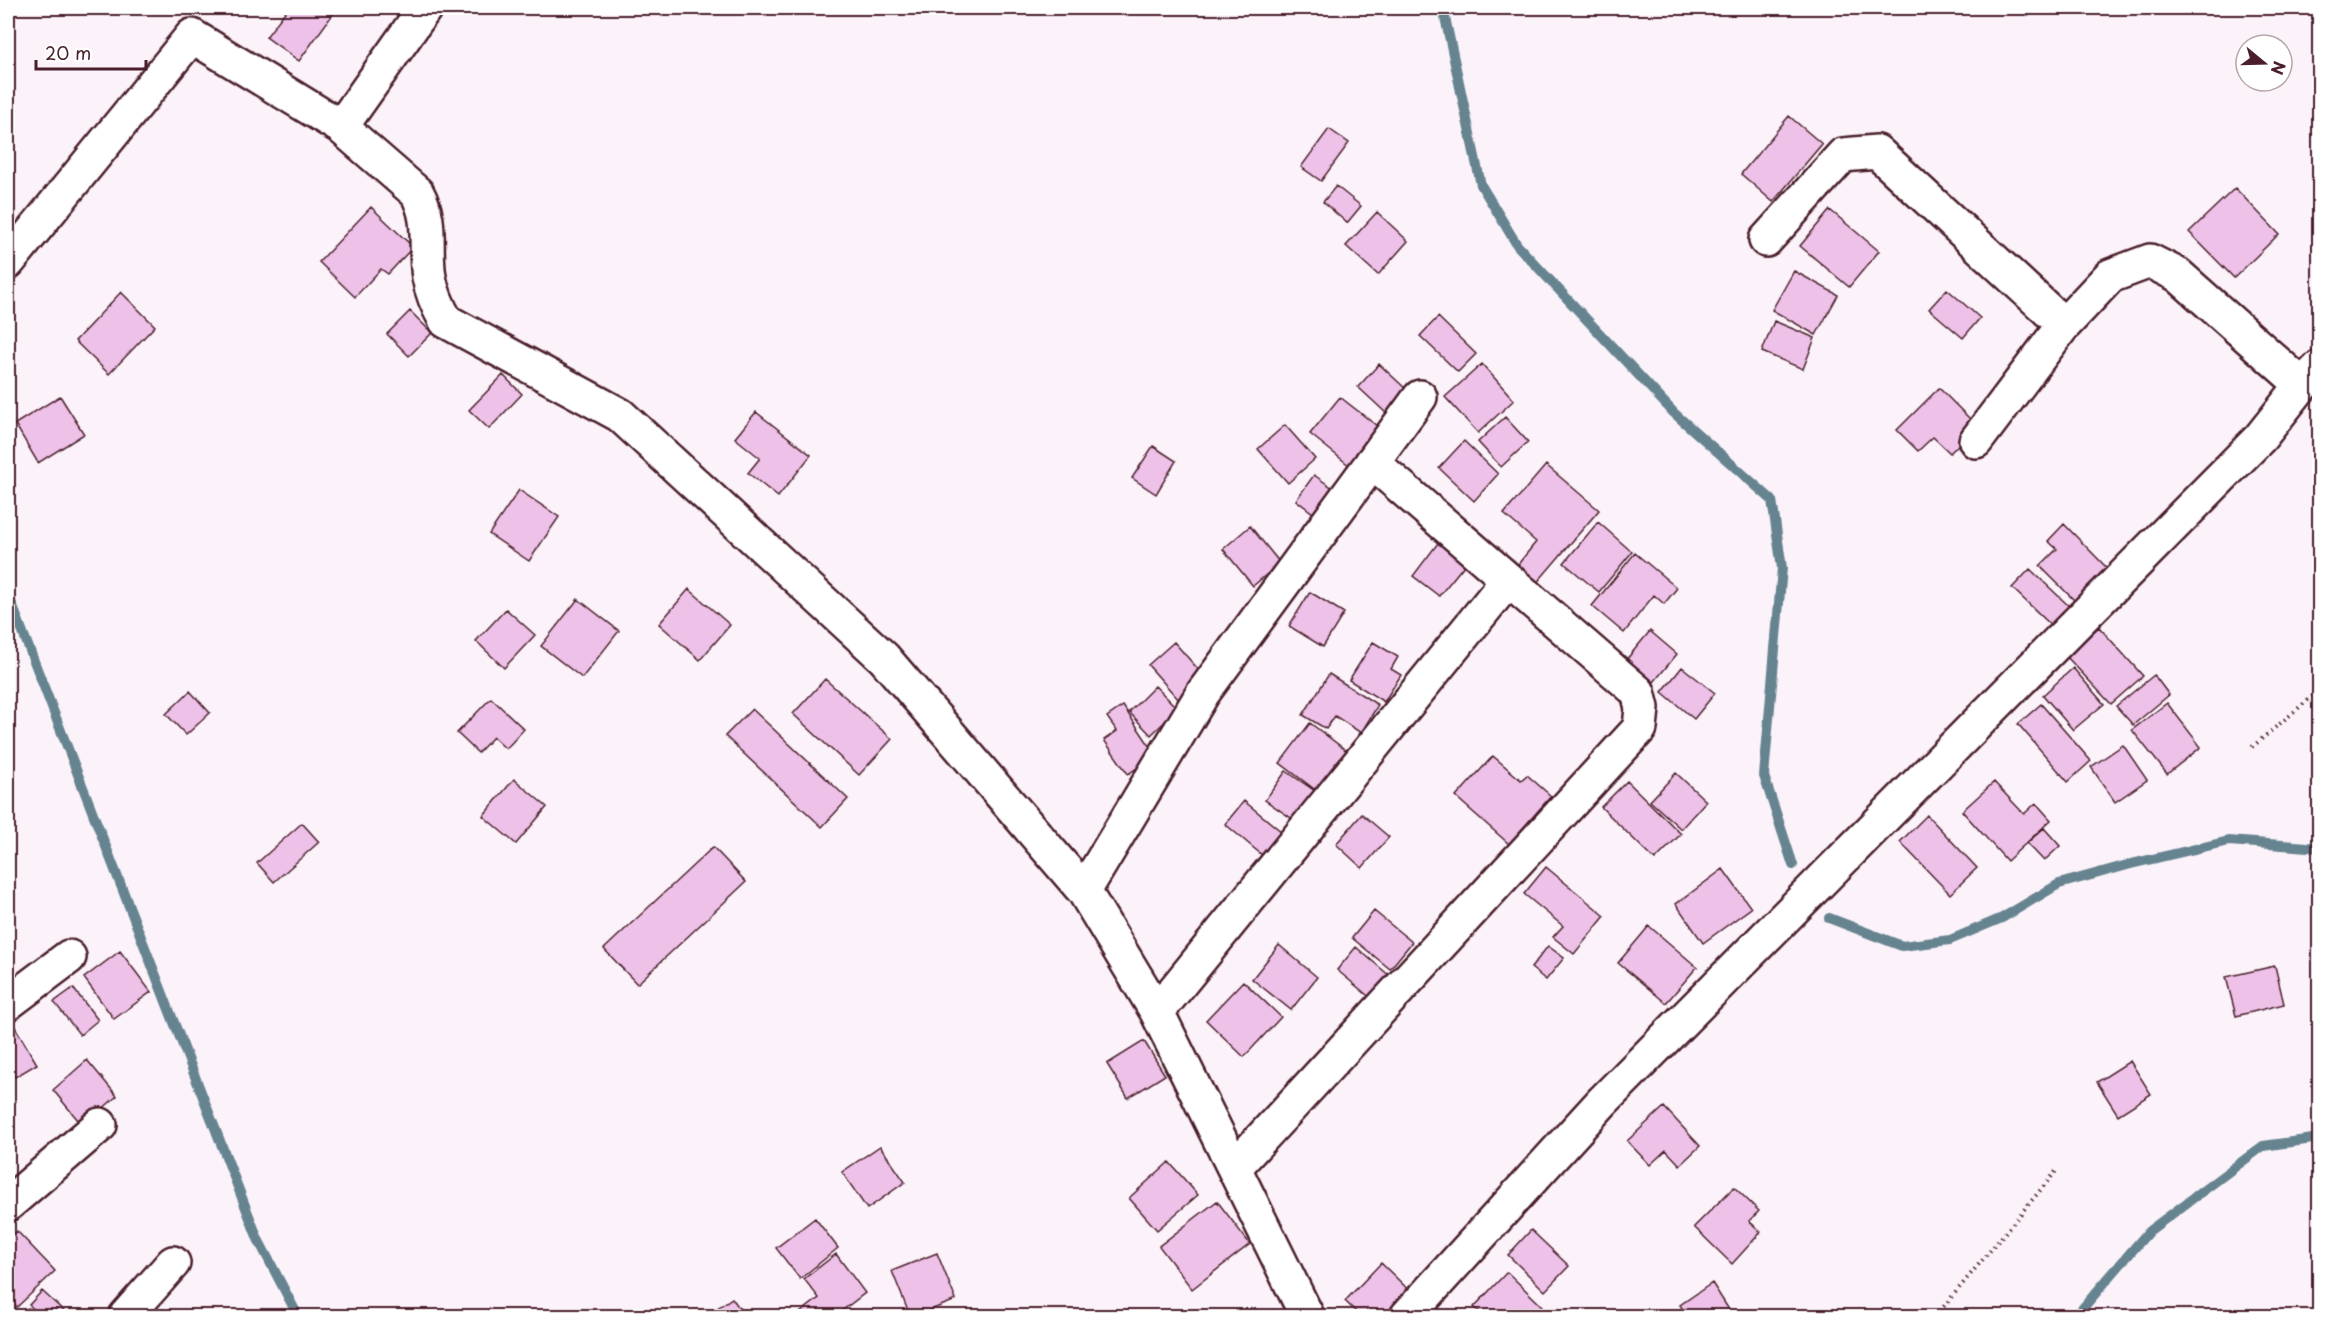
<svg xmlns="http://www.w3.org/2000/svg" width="2327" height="1324" font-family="'Playpen Sans',sans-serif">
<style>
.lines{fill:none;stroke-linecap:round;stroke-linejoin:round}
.stream{stroke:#668490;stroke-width:10}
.building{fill:#eec2e8;stroke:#4a1f2b;stroke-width:1.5}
.minor-casing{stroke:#4a1f2b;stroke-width:38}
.path{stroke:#4a1f2b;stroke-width:4;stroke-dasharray:1.5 4.5;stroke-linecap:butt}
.minor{stroke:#fff;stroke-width:33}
</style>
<rect width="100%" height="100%" fill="#fcf3fa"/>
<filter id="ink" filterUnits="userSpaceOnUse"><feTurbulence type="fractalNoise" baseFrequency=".0167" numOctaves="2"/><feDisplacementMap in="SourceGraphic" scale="12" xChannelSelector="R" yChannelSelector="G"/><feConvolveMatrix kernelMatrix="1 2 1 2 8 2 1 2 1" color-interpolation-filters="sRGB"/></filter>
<g filter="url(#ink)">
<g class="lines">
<path class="stream" d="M1443,8L1481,185L1517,245L1674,413L1772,500L1782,568L1764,776L1793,865
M8,594L258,1239L298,1316
M1829,918L1902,946L1950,940L2002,918L2059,884L2131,864L2229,841L2320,848
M2076,1316L2149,1231L2263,1146L2320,1138"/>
</g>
<path class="building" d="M288,8H324L333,14L299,61L266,37Z
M1789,116L1822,144L1773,202L1741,174Z
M1329,129L1349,143L1321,181L1301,167Z
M1336,186L1361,206L1347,223L1323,202Z
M2235,188L2279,234L2234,278L2189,232Z
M371,207L413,247L388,274L381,269L355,297L319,262Z
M1830,210L1879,251L1849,287L1800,246Z
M1377,212L1408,241L1378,275L1346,246Z
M1794,271L1838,295L1816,335L1772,310Z
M1947,289L1980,318L1963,338L1929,309Z
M121,292L155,326L109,374L75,341Z
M410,311L432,333L409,356L387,334Z
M1438,317L1476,354L1458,372L1420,336Z
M1774,321L1815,338L1803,369L1762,352Z
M1379,364L1407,390L1386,413L1358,387Z
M1482,364L1514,400L1478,433L1445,397Z
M503,375L522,394L489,429L469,410Z
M1939,388L1977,426L1950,453L1933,437L1918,451L1897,430Z
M60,396L84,434L38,463L15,424Z
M1340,397L1377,426L1364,443L1372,449L1355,470L1310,434Z
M756,412L811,455L778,497L748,473L760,458L735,438Z
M1505,417L1528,442L1501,467L1478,442Z
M1285,425L1315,459L1288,483L1258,449Z
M1464,441L1498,474L1474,501L1439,468Z
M1153,446L1176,461L1156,494L1132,478Z
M1546,465L1599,510L1535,585L1515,568L1536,542L1504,514Z
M1314,475L1337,491L1318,517L1296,500Z
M519,490L559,517L529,561L489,534Z
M1598,522L1632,552L1599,592L1564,563Z
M2064,524L2107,568L2075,601L2040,566L2057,549L2048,541Z
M1250,526L1280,563L1253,586L1223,549Z
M1438,543L1465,564L1439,596L1413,576Z
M1635,553L1677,588L1664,604L1654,595L1624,633L1592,606Z
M2030,569L2070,607L2052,626L2012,588Z
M689,589L730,625L700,660L659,624Z
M1310,592L1344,613L1323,647L1289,626Z
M578,599L619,631L582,678L541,646Z
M506,609L535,635L504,668L476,641Z
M2099,627L2143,676L2111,704L2066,656Z
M1650,631L1677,654L1654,682L1626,660Z
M1174,642L1205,677L1179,700L1148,665Z
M1373,642L1398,657L1391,669L1401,675L1384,702L1349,680Z
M1682,667L1715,693L1694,719L1662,692Z
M2073,668L2104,704L2073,730L2043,695Z
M1329,674L1378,705L1361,733L1335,716L1326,729L1303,715Z
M2154,675L2169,695L2133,725L2116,706Z
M825,679L892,739L859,775L793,714Z
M1155,686L1178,709L1151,735L1129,712Z
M190,691L210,713L186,735L166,714Z
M491,698L524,729L506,749L493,737L478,753L457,733Z
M2167,703L2201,747L2167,774L2132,730Z
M2041,704L2091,761L2068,782L2018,724Z
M1123,706L1156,755L1128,774L1104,740L1117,731L1107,717Z
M752,709L848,799L822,827L725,736Z
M1310,723L1356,758L1326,798L1280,763Z
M2123,745L2147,780L2115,802L2091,767Z
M1493,756L1521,780L1527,775L1551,796L1509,844L1456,797Z
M1286,771L1315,791L1294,820L1265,800Z
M1676,773L1706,801L1681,829L1650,801Z
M514,779L547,807L516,844L483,816Z
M1627,781L1681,834L1655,860L1601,807Z
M1994,782L2024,814L2036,803L2051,820L2007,861L1962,811Z
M1244,801L1282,832L1262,855L1225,824Z
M1362,814L1389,837L1362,868L1336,844Z
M1927,815L1977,868L1950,894L1900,842Z
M302,823L319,842L274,882L257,863Z
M2044,828L2060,846L2044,861L2027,843Z
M713,847L746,882L637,984L604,949Z
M1546,867L1605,916L1574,954L1553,937L1563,926L1524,894Z
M1723,869L1751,908L1703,943L1676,904Z
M1374,911L1412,942L1390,969L1352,938Z
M1649,926L1697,967L1666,1003L1618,963Z
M1279,945L1317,977L1291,1010L1252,979Z
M1548,946L1564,958L1546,980L1531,968Z
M1356,947L1391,977L1373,1000L1337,970Z
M120,951L151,992L114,1019L84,978Z
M2275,966L2284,1004L2236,1016L2226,977Z
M1243,981L1281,1017L1244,1057L1206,1020Z
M73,988L98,1020L80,1035L54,1002Z
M12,1022L37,1064L15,1077L8,1064V1025Z
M1144,1041L1165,1075L1128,1098L1107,1064Z
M87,1060L117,1096L83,1126L53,1090Z
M2130,1061L2151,1094L2118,1115L2097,1082Z
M1664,1107L1700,1146L1680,1165L1666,1150L1650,1165L1627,1141Z
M880,1146L905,1182L867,1209L842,1172Z
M1169,1162L1198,1195L1157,1230L1129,1198Z
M1734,1187L1759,1211L1749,1221L1761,1232L1732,1264L1694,1227Z
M1217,1201L1250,1244L1192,1289L1159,1246Z
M815,1218L838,1248L800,1279L776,1248Z
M1531,1230L1569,1266L1545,1291L1508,1255Z
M17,1231L55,1271L17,1307L8,1297V1240Z
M937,1253L956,1300L915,1316H910L892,1271Z
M836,1254L865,1293L835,1316H796L819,1298L804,1279Z
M1381,1263L1417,1298L1399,1316H1360L1345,1301Z
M1507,1272L1542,1306L1531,1316H1484L1474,1307Z
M1712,1283L1733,1316H1687L1680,1305Z
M42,1291L66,1313L62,1316H42L29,1305Z
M732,1298L745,1316H713L710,1313Z
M28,1308L37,1316H20Z"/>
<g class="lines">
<g class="minor-casing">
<path id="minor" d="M425,8L341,127L417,193C433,222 424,247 429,277C432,294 438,307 446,321L620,415L884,658L1084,891L1157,1012L1307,1316
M1766,240L1843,155L1877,152L2064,325L2110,276L2150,261L2178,275L2302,385
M8,262L192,36L341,127
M1976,441L2065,323
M1084,891L1203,693L1420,397
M8,1003L69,957
M1157,1012L1508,580
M1234,1168L1640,728L1642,708L1638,692L1372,462
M8,1204L100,1125
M126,1316L173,1263
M1407,1316L1602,1102L2260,438L2302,385L2320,367"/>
</g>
<path class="path" d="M2252,747L2320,690
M1936,1316L2057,1170"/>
<use href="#minor" class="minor"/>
</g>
</g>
<rect width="2327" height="1324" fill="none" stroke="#fff" stroke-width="30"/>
<rect x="15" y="15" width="2297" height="1294" fill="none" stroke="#4a1f2b" stroke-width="2" filter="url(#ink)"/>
<g transform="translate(2264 63) rotate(109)"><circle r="28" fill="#ffffff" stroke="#b7a5aa" stroke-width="1.5"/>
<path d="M0-4.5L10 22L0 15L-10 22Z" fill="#4a1f2b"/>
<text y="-9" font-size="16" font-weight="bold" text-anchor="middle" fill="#4a1f2b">N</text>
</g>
<path d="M36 60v9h110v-9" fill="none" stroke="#4a1f2b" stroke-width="3"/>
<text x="45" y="60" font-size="18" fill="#4a1f2b" stroke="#ffffff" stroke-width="4.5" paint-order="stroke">20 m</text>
</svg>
